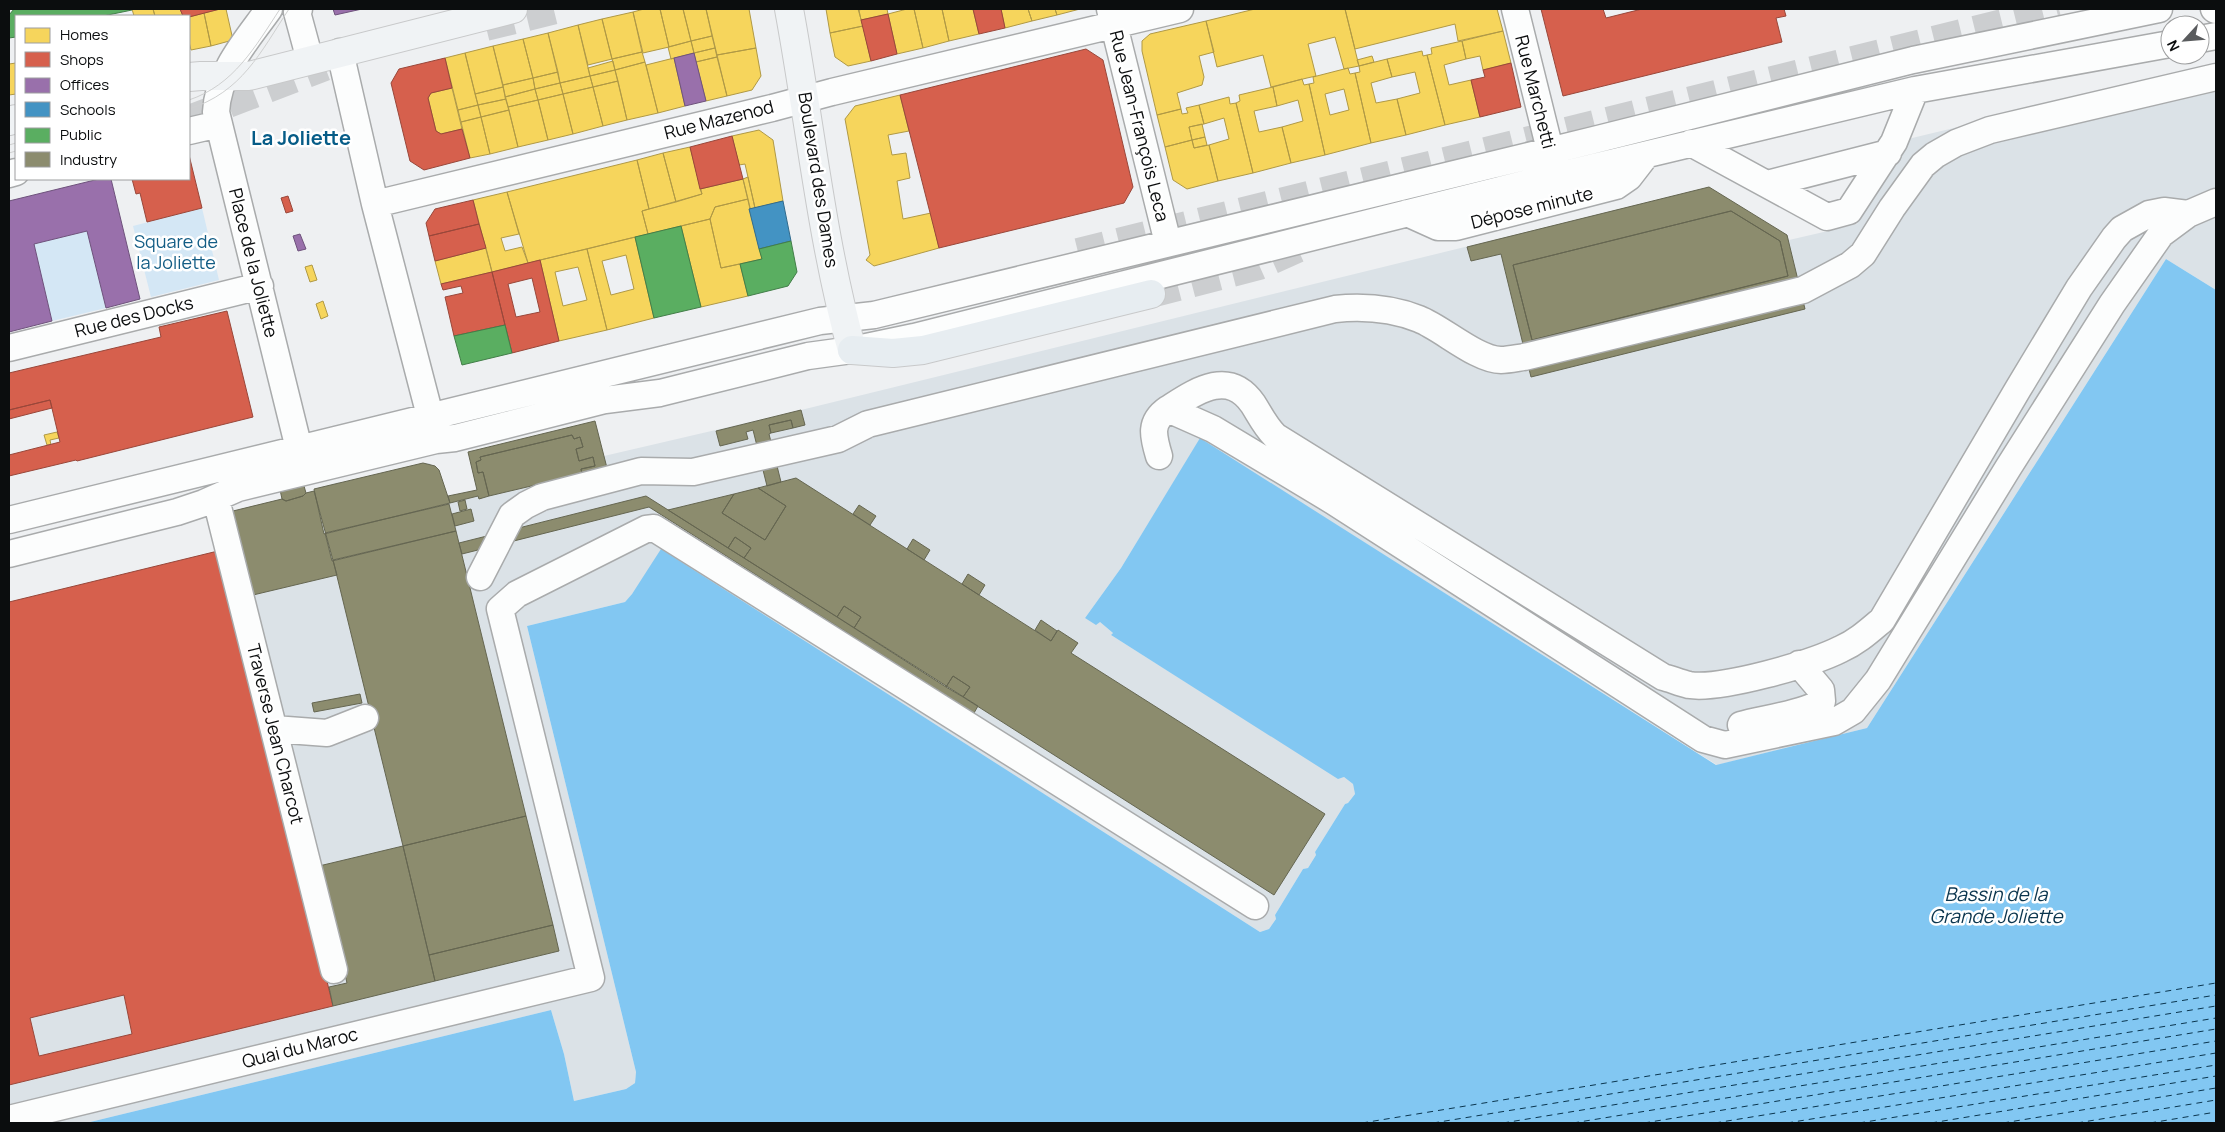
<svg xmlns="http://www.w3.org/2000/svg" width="2225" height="1132" font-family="Manrope,sans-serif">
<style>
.built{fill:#dbe2e7}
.green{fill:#d4e7f5}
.water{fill:#82c7f2}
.homes{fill:#f6d55c;stroke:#b09945;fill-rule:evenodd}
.shops{fill:#d6604d;stroke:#99473a;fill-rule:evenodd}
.offices{fill:#9970ab;stroke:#6e527c}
.schools{fill:#4393c3;stroke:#326b8d}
.public{fill:#5aae61;stroke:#427e48}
.industry{fill:#8c8c6e;stroke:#656651;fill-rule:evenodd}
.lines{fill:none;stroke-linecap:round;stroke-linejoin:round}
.ferry{stroke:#0a354e;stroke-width:1;stroke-dasharray:6 5;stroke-linecap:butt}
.highway-tunnel{stroke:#ccced0;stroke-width:28;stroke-dasharray:28 14;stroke-linecap:butt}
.minor-casing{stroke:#a9abac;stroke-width:29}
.major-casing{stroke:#c8c9ca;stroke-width:30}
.highway-casing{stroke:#c8c9ca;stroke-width:30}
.minor{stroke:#fcfdfd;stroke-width:26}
.major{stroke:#f0f3f5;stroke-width:28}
.highway{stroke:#e7edf1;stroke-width:28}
.tram{stroke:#cfd0d0;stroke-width:1}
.labels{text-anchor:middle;stroke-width:5;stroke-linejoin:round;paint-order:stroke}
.street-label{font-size:18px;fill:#0b0d0e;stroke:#fff}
.park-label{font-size:18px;fill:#135d85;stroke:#fff}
.water-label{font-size:19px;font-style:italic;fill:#0a354e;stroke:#fff}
.quarter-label{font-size:20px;font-weight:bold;fill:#065c87;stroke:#fff}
</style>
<rect width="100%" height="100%" fill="#eef0f2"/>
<path class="built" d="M2216,65V290L2166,259L1867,728L1717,765L1200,439L1121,568L1085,618L1100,622L1113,633L1111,635L1338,778L1344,777L1353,784L1355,794L1348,803L1345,804L1315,852L1316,855L1308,868L1303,869L1275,915L1276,919L1269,929L1260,932L662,550L632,594L625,602L527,626L636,1072L635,1083L626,1089L574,1101L564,1054L551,1010L86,1123H9V602L241,545L233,511L314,491V489L339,482L340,484L423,463H429L439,470L450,503L478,496L468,452L595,421L604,456L801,410L1709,187L1787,235L1789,240L1828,231L1857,224L1908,139Z"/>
<path class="green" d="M202,208L219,280L151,297L133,226Z
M87,231L106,308L52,321L34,244Z"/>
<path class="water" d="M2166,259L2216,290V1123H86L551,1010L564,1054L574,1101L626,1089L635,1083L636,1072L527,626L625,602L632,594L661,549L1260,932L1269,929L1276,919L1275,915L1303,869L1308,868L1316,855L1315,852L1345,804L1348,803L1355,794L1353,784L1344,777L1338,779L1111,635L1113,633L1100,622L1096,625L1085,618L1121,568L1200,438L1716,765L1867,728Z"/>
<path class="homes" d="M132,9H153L155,16H134Z
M153,9H180L183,16H155Z
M220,9H226L233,40L211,46L204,13Z
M644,9H660L669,47L643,53L633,12Z
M660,9H683L691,41L669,47Z
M683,9H706L712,36L691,41Z
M706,9H749L756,48L717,55Z
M826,9H858L863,26L830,33Z
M863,9H887L888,14L861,20L859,10Z
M907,9H914L923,48L897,54L888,14Z
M914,9H942L949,41L923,48Z
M942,9H973L979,34L949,41Z
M1001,9H1028L1032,21L1005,28Z
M1028,9H1055L1057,15L1032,21Z
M1055,9H1080L1057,15Z
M1255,9H1345L1359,66L1344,69L1335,37L1308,44L1316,76L1307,78L1271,87L1263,55L1217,67L1206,21Z
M1345,9H1497L1503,31L1458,41L1455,24L1355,49Z
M633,12L642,52L612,59L602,19Z
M204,13L211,46L191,50L189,42V17Z
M602,19L612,59L588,65L578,25Z
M1206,21L1214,52L1199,56L1204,77L1202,85L1177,93L1181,109L1157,115L1142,51V41L1150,34Z
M578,25L590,76L560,83L548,33Z
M863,26L871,61L848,66L835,57L830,33Z
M1503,31L1511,63L1483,70L1480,56L1466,59L1462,41Z
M548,33L558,72L533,78L523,39Z
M712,36L715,48L694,53L691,41Z
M523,39L533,78L503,85L493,46Z
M691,41L694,53L671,59L668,47Z
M1462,41L1466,59L1444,65L1449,85L1471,80L1480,117L1445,125L1427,55L1432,54L1431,48Z
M493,46L503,87L475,94L465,53Z
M715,48L717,57L696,62L694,53Z
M756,48L761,76L752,90L727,96L717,55Z
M1422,51L1423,56L1427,55L1445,125L1406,135L1397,99L1420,93L1415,72L1392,77L1387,59Z
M642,52L645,62L615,70L612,59Z
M465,53L478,105L458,110L445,58Z
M1372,56L1374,62L1359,66L1357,60Z
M717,57L727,96L706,101L696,62Z
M674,58L685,106L658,113L646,65Z
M1387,59L1392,77L1371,83L1376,103L1397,99L1406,135L1371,143L1355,73L1360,72L1359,66Z
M613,61L615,70L590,76L588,68Z
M645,62L658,113L627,120L615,70Z
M16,63V94L9,95V64Z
M1348,68L1350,74L1355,73L1371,143L1325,155L1309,84L1314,83L1313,77ZM1344,89L1349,110L1330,115L1325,94Z
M615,70L618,81L593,87L590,76Z
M558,72L560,83L535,89L533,78Z
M590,76L593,87L563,94L560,83Z
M533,78L535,89L505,97L503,85Z
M1302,79L1304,85L1309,84L1325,155L1291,163L1282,127L1303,121L1298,100L1277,106L1273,87Z
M618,81L627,120L603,126L593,87Z
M560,83L563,94L538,100L535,89Z
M503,87L506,99L478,105L475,94Z
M593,87L603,126L573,134L563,94Z
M1273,87L1277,106L1254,111L1259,132L1282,127L1291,163L1253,173L1236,103L1240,101L1239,95Z
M452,88L462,129L441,134L436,131L428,98L431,93Z
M535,89L538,100L508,107L505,97Z
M563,94L573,134L548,140L538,100Z
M900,95L909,131L888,135L892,155L906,153L910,178L897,181L903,219L931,213L939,248L874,266L866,260L870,255L845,119L855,106Z
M1229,97L1230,104L1236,103L1253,173L1218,181L1209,145L1229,139L1224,118L1204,124L1199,105Z
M506,99L509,110L481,117L478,105Z
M538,100L548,140L518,147L508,107Z
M478,105L481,117L461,122L458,110Z
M1199,105L1204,124L1189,127L1192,140L1165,147L1157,115L1181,109L1182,114L1188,113L1186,108Z
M509,110L518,147L490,154L481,117Z
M481,117L490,154L470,158L461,122Z
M1202,124L1205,137L1192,140L1189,127Z
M759,130L773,140L783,201L755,208L745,164L739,165L732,136Z
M1205,137L1207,145L1194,148L1192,140Z
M1192,140L1194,148L1209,145L1218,181L1187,189L1173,180L1165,147Z
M690,147L702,194L676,202L663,153Z
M663,153L676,202L649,209L637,160Z
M637,160L649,209L642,211L648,234L528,263L507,192Z
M748,177L755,208L750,209L743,179Z
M743,179L748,199L715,207L710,219L648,234L642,211L702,194L700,189Z
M507,192L519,234L501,238L505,251L522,247L528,263L492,272L473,200Z
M748,199L762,259L721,268L710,219L715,207Z
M710,219L721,268L740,264L748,296L701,307L681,226Z
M635,237L654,318L607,330L587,249ZM626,255L634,289L611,295L602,261Z
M486,248L492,272L441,284L435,261Z
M587,249L607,330L559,341L540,260ZM578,267L587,300L563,306L555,272Z
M312,265L317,280L310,282L305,267Z
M323,301L328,316L321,319L316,304Z
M57,432L59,438L50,440L51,445H47L44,435Z"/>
<path class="shops" d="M180,9H220L189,17L183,16Z
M973,9H1001L1005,28L979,34Z
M1541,9H1603L1606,18L1642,9H1784L1786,16L1776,18L1782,42L1563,96Z
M888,14L897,54L871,61L861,20Z
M1086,49L1103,60L1133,187L1124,203L939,248L900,95Z
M445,58L452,88L431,93L428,98L436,131L441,134L462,129L470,158L424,170L410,161L391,83L399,69Z
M1511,63L1521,107L1480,117L1471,80L1485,77L1483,70Z
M732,136L743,179L700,189L690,147Z
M189,155L202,208L147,222L140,193L136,194L132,179H189Z
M288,196L293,211L286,213L281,198Z
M473,200L479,224L429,236L426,223L435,209Z
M479,224L486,248L435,261L429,236Z
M540,260L559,341L512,353L492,272ZM532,278L540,312L516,317L508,284Z
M492,272L505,325L454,336L445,297L463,293L461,286L443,290L441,284Z
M227,311L253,417L77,461L76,460L9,476V455L60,442L50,400L9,410V373L161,337L159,327Z
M50,400L52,408L9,419V410Z
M222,550L333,1006L9,1085V602Z
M124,995L132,1034L39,1056L30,1018Z"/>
<path class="offices" d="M333,9H362L335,15Z
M694,53L706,101L685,106L674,58Z
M99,179H111L140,299L106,308L87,231L34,244L52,321L9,332V201Z
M300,234L306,249L298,251L293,236Z"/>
<path class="schools" d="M783,201L791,241L759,249L749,209Z"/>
<path class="public" d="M14,9H132V10L103,16H16V37L9,38V15Z
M681,226L701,307L654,318L635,237Z
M791,241L797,272L788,286L748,296L740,264L762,259L759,249Z
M505,325L512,353L462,365L454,336Z"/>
<path class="industry" d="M1709,187L1787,235L1805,309L1531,377L1501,254L1471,261L1467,247ZM1731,211L1780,241L1788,276L1532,340L1513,265Z
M1731,211L1780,241L1788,276L1532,340L1513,265Z
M801,410L805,425L793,428L791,420L769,425L771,433L769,434L781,482L767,486L753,430L746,432L748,439L720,446L716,431Z
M791,420L793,428L771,433L769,425Z
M595,421L607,468L582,474L581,469L595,466L593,457L579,461L576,449L583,447L580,437L574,439L572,435L480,457L481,460L476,462L478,473L483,472L489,496L479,499L478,496L450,503L448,496L477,490L468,452Z
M572,435L574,439L580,437L583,447L576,449L579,461L593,457L595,466L581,469L582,474L489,496L483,472L478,473L476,462L481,460L480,457Z
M423,463L435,466L439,470L450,503L324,534L314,489Z
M796,478L1051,641L1058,630L1078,643L1071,653L1325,814L1274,895L963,697L970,687L953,676L946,687L854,628L861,617L844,606L837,617L744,558L751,548L735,537L728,548L668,510L734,494L722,513L765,540L786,506L758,488Z
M302,479L306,493L303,496L286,501L282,499L279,485Z
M758,488L786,506L765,540L722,513L734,494Z
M314,491L337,575L253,595L233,511L282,499L286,501L303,496L306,493Z
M646,496L978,706L974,713L649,507L462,554L459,543Z
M465,500L467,509L460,511L458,502Z
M449,504L456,531L332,561L325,533Z
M859,505L876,516L870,525L853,514Z
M471,509L474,521L455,526L452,514Z
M456,531L526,816L403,846L333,560Z
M735,537L751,548L744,558L728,548Z
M913,539L930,550L924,560L907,549Z
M968,574L985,585L979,595L962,584Z
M844,606L861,617L854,628L837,617Z
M1041,620L1057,631L1051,641L1035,630Z
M953,676L970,687L963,697L946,687Z
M360,694L362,703L314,712L312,703Z
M526,816L553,925L429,955L403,846Z
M403,846L435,981L333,1006L329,987L347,983L319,866Z
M553,925L559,951L435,981L429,955Z"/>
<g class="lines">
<path class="ferry" d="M1362,1123L2216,983
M1433,1123L2216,995
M1503,1123L2216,1006
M1573,1123L2216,1018
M1644,1123L2216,1029
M1715,1123L2216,1041
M1787,1123L2216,1053
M1859,1123L2216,1065
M1931,1123L2216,1076
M2003,1123L2216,1088
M2077,1123L2216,1100
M2150,1123L2216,1112"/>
<path class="highway-tunnel" d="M486,27L560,9
M189,119L325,67
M1078,252L2059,9
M1151,294L1259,266L1304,246"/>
<g class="minor-casing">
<path id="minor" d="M269,9C247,40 218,71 216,112L303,465
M299,9L297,12L310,60
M1110,9L1168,243
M1515,9L1554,166
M2214,9L2216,10
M2200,39L2216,36
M340,52L375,204L435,435
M189,131L219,124
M1691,143L1827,217L1849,211L1894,142L1915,90
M9,174L16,172
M1767,184L1888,153
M375,204L772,108L832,92L1180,9
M1407,213L1438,227H1456L1616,186L1629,177L1646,155
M9,348L260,286
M1168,409C1195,392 1228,368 1253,404C1260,415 1265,426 1275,436L1663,677C1671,679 1680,683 1689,685C1721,690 1811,664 1841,649C1857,642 1869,631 1882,620L2018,389L2079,288L2114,238L2122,229L2149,214L2164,211L2188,214
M1159,456C1153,436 1149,422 1168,409L1213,429L1333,501L1703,739L1725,745L1834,722L1853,711L1878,680L2008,468L2112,304L2161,234L2188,214L2216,202
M216,499L334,970
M9,520L820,321L874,315L1590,141L1913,60L2159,9
M9,554L177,512L204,503L238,488L436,440L455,438L605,400L660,393L808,356L852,350L914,337L1556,176L1915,90L2170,44
M480,577L512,515L526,505L542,497L641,471L693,472L838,439L868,424L1335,309C1364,306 1391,308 1419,319C1442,328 1477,360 1501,360C1508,360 1517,358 1524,357L1803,290L1850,265L1863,254L1892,208L1923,165L1935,155L1956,143L1990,130L2216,77
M1741,725C1761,719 1806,714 1822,701L1821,690L1799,664
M274,729L327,733L365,718
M9,1119L591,978L500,609L517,594L646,529L654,528L1255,906"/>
</g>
<g class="major-casing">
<path id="major" d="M789,9C810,122 821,238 852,350
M189,77L201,76H249L513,9
M9,121L16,119"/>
</g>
<g class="highway-casing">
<path id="highway" d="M852,350L893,353L923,350L1151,294"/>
</g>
<use href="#minor" class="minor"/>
<use href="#major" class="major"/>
<use href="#highway" class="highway"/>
<path class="tram" d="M189,100C234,85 255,47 280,9
M189,109C242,92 260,53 289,9
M9,145L16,143
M9,153L16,151"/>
</g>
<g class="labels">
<g class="street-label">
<text transform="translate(1535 92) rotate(76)" y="6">Rue Marchetti</text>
<text transform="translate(719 120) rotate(-14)" y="6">Rue Mazenod</text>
<text transform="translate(1139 126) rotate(76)" y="6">Rue Jean-François Leca</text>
<text transform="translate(818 180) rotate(81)" y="6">Boulevard des Dames</text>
<text transform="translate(1532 208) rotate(-14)" y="6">Dépose minute</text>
<text transform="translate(253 263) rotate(76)" y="6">Place de la Joliette</text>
<text transform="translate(134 317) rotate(-14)" y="6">Rue des Docks</text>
<text transform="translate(275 734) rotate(76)" y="6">Traverse Jean Charcot</text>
<text transform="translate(300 1048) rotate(-14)" y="6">Quai du Maroc</text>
</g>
<g class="park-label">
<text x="176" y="248">Square de<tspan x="176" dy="21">la Joliette</tspan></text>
</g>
<g class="water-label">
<text x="1996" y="901">Bassin de la<tspan x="1996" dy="22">Grande Joliette</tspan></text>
</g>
<g class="quarter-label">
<text x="301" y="145">La Joliette</text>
</g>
</g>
<rect width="2225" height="1132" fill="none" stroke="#0b0d0e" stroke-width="20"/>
<rect x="15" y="15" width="175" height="165" fill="#ffffff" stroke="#9d9e9f"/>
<rect x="25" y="28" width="25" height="15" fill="#f6d55c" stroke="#9d9e9f"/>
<text x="60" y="40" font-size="15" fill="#0b0d0e">Homes</text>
<rect x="25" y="52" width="25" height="15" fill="#d6604d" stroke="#9d9e9f"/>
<text x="60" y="65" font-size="15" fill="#0b0d0e">Shops</text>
<rect x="25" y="78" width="25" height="15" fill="#9970ab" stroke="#9d9e9f"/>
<text x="60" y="90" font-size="15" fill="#0b0d0e">Offices</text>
<rect x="25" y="102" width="25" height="15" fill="#4393c3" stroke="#9d9e9f"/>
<text x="60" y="115" font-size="15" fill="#0b0d0e">Schools</text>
<rect x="25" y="128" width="25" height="15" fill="#5aae61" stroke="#9d9e9f"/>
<text x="60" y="140" font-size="15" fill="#0b0d0e">Public</text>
<rect x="25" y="152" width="25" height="15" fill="#8c8c6e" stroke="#9d9e9f"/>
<text x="60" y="165" font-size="15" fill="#0b0d0e">Industry</text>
<g transform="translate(2185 40) rotate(244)"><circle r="24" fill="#ffffff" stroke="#9d9e9f"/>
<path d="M0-4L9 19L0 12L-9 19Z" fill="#5a5c5e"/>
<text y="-8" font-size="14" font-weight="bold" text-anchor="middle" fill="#0b0d0e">N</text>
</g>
</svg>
